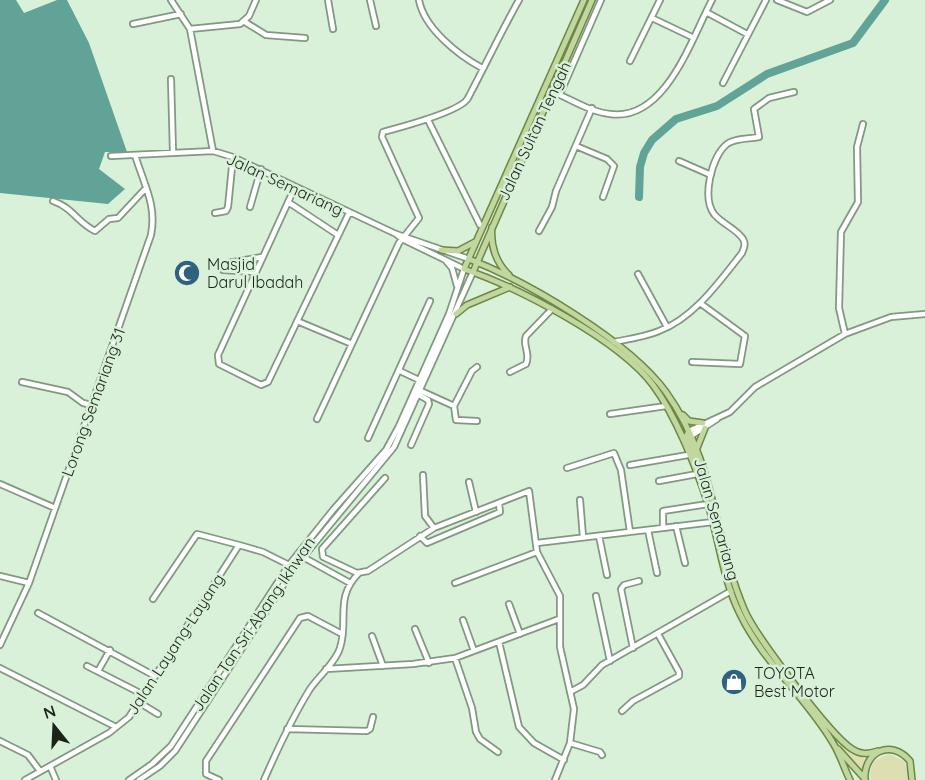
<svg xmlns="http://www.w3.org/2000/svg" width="925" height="780" font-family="Quicksand,sans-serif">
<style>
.green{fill:#dddeb2}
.water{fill:#61a397}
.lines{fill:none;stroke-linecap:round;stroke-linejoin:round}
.river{stroke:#61a397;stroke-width:8}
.minor-casing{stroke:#819881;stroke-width:8}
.major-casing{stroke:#6c8747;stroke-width:8}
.minor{stroke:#fff;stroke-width:4.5}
.major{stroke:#c1d79e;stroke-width:5}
.labels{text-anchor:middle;stroke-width:5;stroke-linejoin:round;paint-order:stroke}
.street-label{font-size:16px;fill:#1b241b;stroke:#d8f1d8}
.poi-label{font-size:16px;fill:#1b241b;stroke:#d8f1d8;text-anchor:start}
</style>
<rect width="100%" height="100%" fill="#d8f1d8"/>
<path class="green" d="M820,720L850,753L865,758L861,771Z
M889,754L904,761L908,771L907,780H871L870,773L873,762Z"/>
<path class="water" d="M0,0H16L24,13L57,0H67L89,43L127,152H105L99,169L125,189L108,204L0,193Z"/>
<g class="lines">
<path class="river" d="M639,197L640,167L644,153L652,140L676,119L717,106L767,74L853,43L885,0"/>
<g class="minor-casing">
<path id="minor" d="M171,0L190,29L213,151
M328,0L333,29
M370,0L376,26
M419,0C424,28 458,55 482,68
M777,0L807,12L830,0
M706,12L747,34
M652,18L694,38
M245,22L266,35L305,38
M133,24L181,14
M190,29L240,24L249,16L256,0
M630,61L660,0
M171,79L173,153
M723,83L766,0
M553,92C571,99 590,112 610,114C666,122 692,37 712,0
M560,94L601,0
M428,120L480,225
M576,146L607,159L614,166L603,197
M111,156L213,151L233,157L396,234L469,259
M679,161L711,175
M295,187L218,355L219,364L261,385L268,382L349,213
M53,201C73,208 77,222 95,231L109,219L118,218L146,188
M288,202L338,235
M250,207L261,169
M215,213L226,211L228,207L233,157
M539,231L552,207L556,191L592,108
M446,261L452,268L457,286
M255,272L223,270L222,264L262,257
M638,274L667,327
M297,321L352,344
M845,334L891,317L925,314
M614,342C628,339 645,337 659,331C694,318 720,281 742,253C744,248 746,244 743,239C737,229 722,224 714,214C702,198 711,157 727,144C735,138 749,139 759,137L754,109L769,98L794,92
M692,362L740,364L745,336L700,303
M400,371L419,380
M510,372L526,364C531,353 522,346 526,336L552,309
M22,382L68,392L83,403L92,405
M421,391L454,406L472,371L477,367
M454,406L456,420L477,421
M610,414L666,406
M317,419L399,243L419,218L382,137L383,132C398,128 462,111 468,98C485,66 501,32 519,0
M689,431L730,412L755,387L845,334L839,308L841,232L858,202L857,147L863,124
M691,436L717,419
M368,438L430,301
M411,445L429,404L428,400L419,395
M630,465L688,455
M567,468L614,453L621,470L630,532
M423,475L425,516L434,528
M385,478L322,549L323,557L357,573L368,571L434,528L529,491L537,552L560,596V647L574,709L570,743L555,780
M659,481L697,474
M469,482L476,512
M0,484L55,508
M580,500L583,537
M676,526L685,563
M663,528V511L708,504
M648,530L657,573
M420,536L427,543L500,512L499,504
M599,536L607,575
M537,543L713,522
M303,557L350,583
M0,576L29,583
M455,583L537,552
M596,596L610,661
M153,599L197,534L239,545
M509,604L520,634
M38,613L155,676
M463,620L474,651
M415,629L429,663
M372,636L383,666
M499,642L519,727L534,743L564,760
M0,645L29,583L151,235C157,205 144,185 135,155
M633,648L621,589L624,585L639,581
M455,658L472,708L476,732L480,739L498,752
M87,666L144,695
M0,668L116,727
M326,669L413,664L455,658L559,619
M98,671L110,650
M570,692L583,685L602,665L731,591
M140,703L158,714
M622,711L633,701L679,676V672L658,634
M287,729L367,731L370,729L373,717
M0,741L28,755L40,771
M570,743L600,752L602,755
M50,766L56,780
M25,780L109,733L129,717L239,545L263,552L289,565
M129,780L152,764L171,746L289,565L333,510L386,450L399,426L449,314L464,269L402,239L396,234
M139,780L160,766L175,751L295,567L394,447L473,272
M219,780L206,774V761L300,618L308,616L342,634
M264,780C278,748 292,718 310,689C319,676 335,663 340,648C349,620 334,598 359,573"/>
</g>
<g class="major-casing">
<path id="major" d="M584,0L464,269C519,288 618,339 653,385C676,416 696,467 708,504C719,540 723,580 740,614C763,662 806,697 833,743C840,754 844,768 850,780
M492,227C490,245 496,263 509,275
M441,250L458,251L475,242
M469,259C528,282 629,341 666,392C716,462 713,536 744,609C754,634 831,736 852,749C861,755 868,754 878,751
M473,272L592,0
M456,314L467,305L510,287
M683,415L689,421L703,423
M689,431L686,437L697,463L696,471
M697,448L705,428
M838,749L865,779
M865,780C863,752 891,738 910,761L912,780"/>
</g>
<use href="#minor" class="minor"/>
<use href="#major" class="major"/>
</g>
<defs>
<g id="mosque-disc" transform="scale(1.35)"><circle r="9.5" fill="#30627f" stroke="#d8f1d8"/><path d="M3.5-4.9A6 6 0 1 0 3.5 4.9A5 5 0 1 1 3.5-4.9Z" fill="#fff"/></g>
<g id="shop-disc" transform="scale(1.35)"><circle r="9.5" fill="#30627f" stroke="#d8f1d8"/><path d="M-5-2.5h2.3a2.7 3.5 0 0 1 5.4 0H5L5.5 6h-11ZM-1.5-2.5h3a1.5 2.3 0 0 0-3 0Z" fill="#fff"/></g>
</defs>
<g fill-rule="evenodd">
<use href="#mosque-disc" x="187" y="273"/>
<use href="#shop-disc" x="734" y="682"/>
</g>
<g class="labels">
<g class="street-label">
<text transform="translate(534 131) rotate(-65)" y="6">Jalan Sultan Tengah</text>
<text transform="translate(285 184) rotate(25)" y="6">Jalan Semariang</text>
<text transform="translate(93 402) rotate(-70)" y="6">Lorong Semariang 31</text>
<text transform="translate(717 519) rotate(74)" y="6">Jalan Semariang</text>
<text transform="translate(253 624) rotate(-56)" y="6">Jalan Tan Sri Abang Ikhwan</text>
<text transform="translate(175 644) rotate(-57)" y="6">Jalan Layang-Layang</text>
</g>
<g class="poi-label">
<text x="207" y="270">Masjid<tspan x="207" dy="18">Darul Ibadah</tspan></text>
<text x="754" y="679">TOYOTA<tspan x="754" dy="18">Best Motor</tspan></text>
</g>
</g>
<g transform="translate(54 726) rotate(342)" stroke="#d8f1d8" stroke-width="4.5" paint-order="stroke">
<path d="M0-4.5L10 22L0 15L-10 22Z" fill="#1b241b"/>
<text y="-9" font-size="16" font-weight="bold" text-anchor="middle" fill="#1b241b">N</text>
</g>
</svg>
